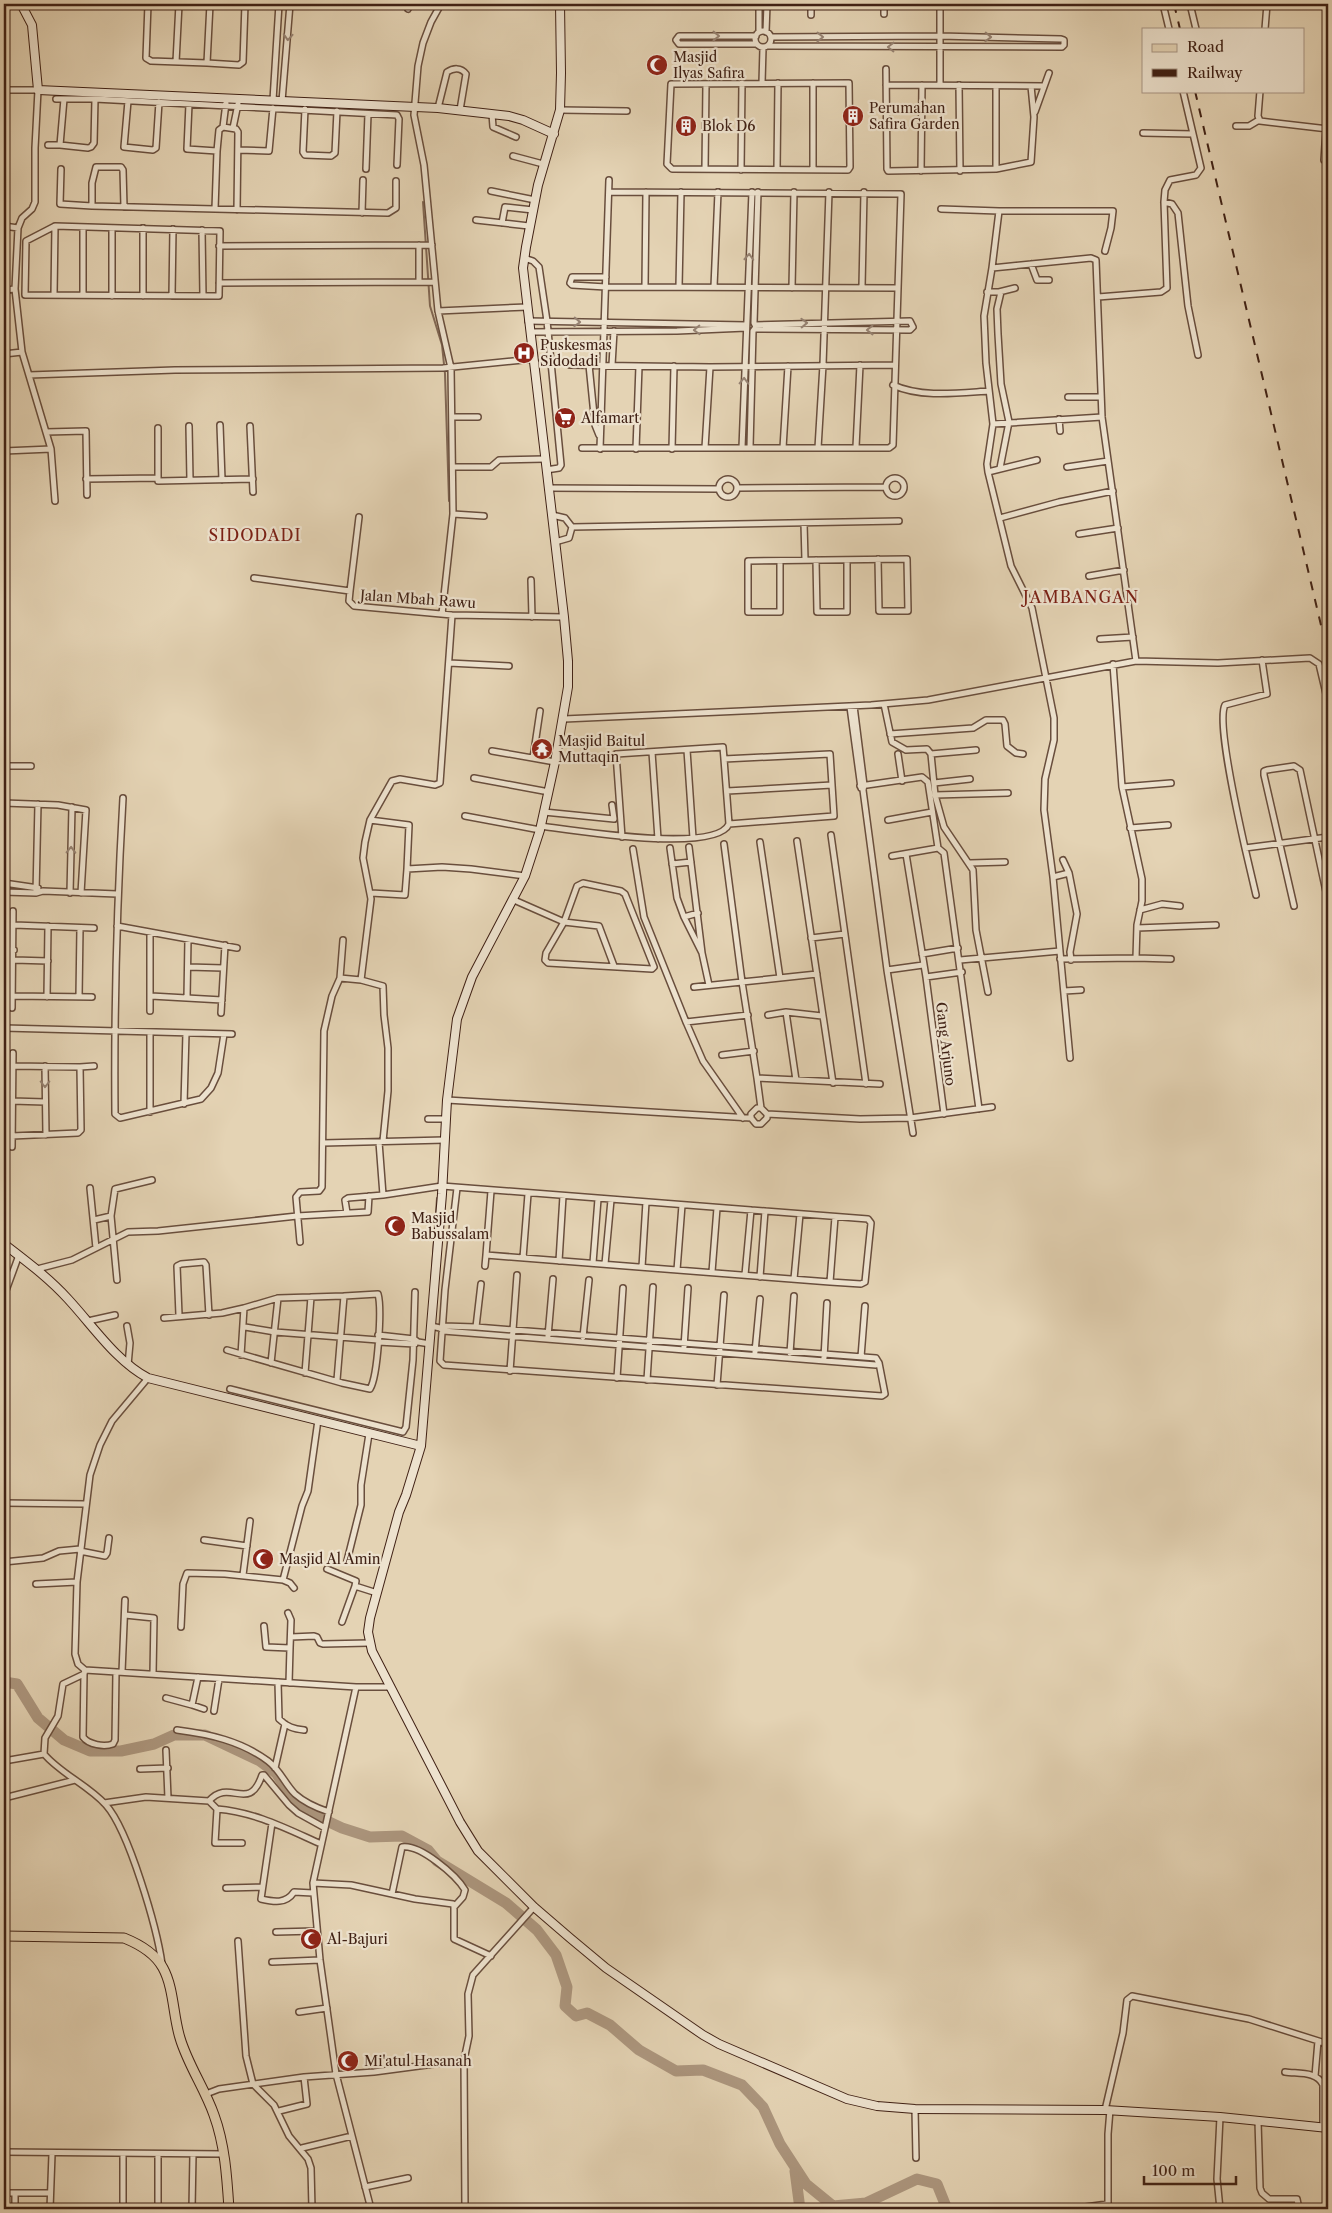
<svg xmlns="http://www.w3.org/2000/svg" width="1332" height="2213" font-family="'Libre Caslon Text',serif">
<style>
.lines{fill:none;stroke-linecap:round;stroke-linejoin:round}
.stream{stroke:#816754;stroke-width:2}
.river{stroke:#ac967e;stroke-width:11}
.street-casing{stroke:#694e3d;stroke-width:8}
.secondary-casing{stroke:#402115;stroke-width:10}
.primary-casing{stroke:#402115;stroke-width:11}
.street{stroke:#ede2ce;stroke-width:5}
.secondary{stroke:#ede2ce;stroke-width:8}
.primary{stroke:#e4d3b4;stroke-width:9}
.rail{stroke:#402115;stroke-width:2;stroke-dasharray:9 9;stroke-linecap:butt}
.oneway{stroke:#968272}
.labels{text-anchor:middle;stroke-width:4.5;stroke-linejoin:round;paint-order:stroke}
.poi-label{font-size:14px;fill:#402115;stroke:#ede2ce;text-anchor:start}
.street-label{font-size:14px;fill:#402115;stroke:#ede2ce}
.quarter-label{font-size:16px;letter-spacing:1px;fill:#7a1f14;stroke:#ede2ce}
</style>
<rect width="100%" height="100%" fill="#e4d3b4"/>
<filter id="stains"><feTurbulence type="fractalNoise" baseFrequency=".004" numOctaves="4"/><feColorMatrix values="0 0 0 0 .2 0 0 0 0 .09 0 0 0 0 .02 0 0 0 .5 -.17"/></filter>
<radialGradient id="worn" r=".72"><stop offset=".6" stop-color="#630" stop-opacity="0"/><stop offset="1" stop-color="#630" stop-opacity=".3"/></radialGradient>
<g class="lines">
<path class="stream" d="M423,202L430,306L442,345L445,374L449,501
M431,1283L437,1198"/>
<path class="river" d="M4,1682L17,1684L38,1718L64,1740L90,1751H121L154,1744L174,1735H205L260,1761L276,1773L288,1791L312,1814L342,1828L370,1837L402,1836L428,1850L437,1861L506,1903L537,1930L556,1955L567,1987L565,2006L576,2016L587,2013L610,2025L639,2050L676,2071L703,2070L742,2085L763,2107L780,2144L806,2184L833,2206L866,2203L917,2179L937,2184L947,2209
M795,2171L800,2209"/>
<g class="street-casing">
<path id="street" d="M148,4L146,58L151,61L207,63
M210,4L207,63L239,65L243,62L245,4
M441,4L431,22L423,43L418,66L414,115L424,165L438,311L451,368L453,514L442,614
M703,4L707,5L709,4
M884,4V14
M1163,4L1169,29
M1190,4L1196,29
M560,5L581,4
M408,9L410,4
M811,15V4
M1265,29L1267,4
M755 39a8 8 0 1 1 16 0a8 8 0 1 1-16 0Z
M759,32V4
M766,32L767,4
M756,36H679L676,40L679,44H756
M769,46L1062,47L1064,45V40L1061,39L940,36L771,37
M176,62L179,4
M886,69L887,169L888,171L996,169L1031,162L1034,117L1031,86
M762,83L763,48
M813,83V170
M849,83L850,167L848,170L672,169L667,164L671,84Z
M886,85L1043,86
M940,85V4
M959,85L960,171
M996,86V169
M4,90H38L35,148V202L32,209L22,218L18,228L15,289L22,352L51,449L55,501
M1260,91L1258,116L1260,121L1328,129
M56,99H95L397,115L399,119L397,165
M64,99L60,145L88,148L91,147L94,143L95,99
M273,100L279,4
M128,101L124,147L153,150L156,148L159,102
M282,101L290,4
M189,104L187,149L217,151
M438,108L447,72C453,68 461,67 466,74L460,110
M305,109L303,152L305,155L331,156L335,153L337,111
M560,110L627,111
M1035,112L1049,73
M492,114L493,127L516,137
M1236,126H1249L1259,120
M223,127L226,103
M233,128L238,104
M1143,133L1193,134
M48,145H60
M238,150L269,151L273,108
M513,156L543,164
M1324,160L1326,129
M61,169L60,204L92,206L388,213L396,208V181
M366,169L368,114
M705,169L706,84
M777,169L778,83
M741,170L742,83
M921,171L922,85
M491,191L535,200
M1164,202L1172,204L1178,213L1188,306L1198,355
M92,206V183L96,167H121L123,170L124,207
M215,209L217,151L219,130L223,127L236,129L238,132L237,210
M941,209L999,211
M362,213L363,180
M476,220L529,226
M502,223L505,207L533,210
M4,226L18,228
M55,226L220,231L219,296L25,295L26,241Z
M112,228V296
M143,228V296
M202,230L203,296
M219,246L432,245
M524,258L533,261L539,267L547,321L561,465L559,468L546,470
M1031,264L1037,280H1049
M992,268L999,211H1113L1111,228L1105,251
M606,277H572L570,283L572,285L606,287L898,288
M419,282V245
M219,283L435,282
M645,287L646,192
M679,287L681,192
M714,287L718,192
M862,287L864,192
M792,288L794,192
M4,290L15,289
M987,292H999L1015,288
M54,295L55,226
M83,295V227
M172,296L173,229
M1098,297L1161,292L1167,288L1164,202L1165,190L1170,180L1196,175L1201,168L1183,91
M438,311L527,307
M528,321L746,325
M755,329L910,330L913,327L910,321L755,325
M530,332L677,331L746,328
M4,354L22,352
M570,365L710,367L894,365
M589,365L595,425L599,435
M612,365L614,331
M29,375L175,370L443,368L533,359
M893,385C921,398 958,393 989,391
M1068,397H1101
M452,417H478
M1059,419L1060,431
M993,424L1102,417
M220,425L222,480
M189,426L190,480
M250,426L253,492
M158,428V481L253,479
M46,432L86,431L87,495
M750,447L753,331L756,327L754,323L758,192
M856,447L860,365
M582,448H889L893,445L901,194L610,192
M705,448L710,367
M742,448L752,192
M783,448L788,366
M818,448L823,365L829,192
M600,449L609,180
M636,449L639,366
M672,449L674,366
M4,451L51,449
M454,467H491L499,460L545,459
M1067,467L1108,461
M1000,468L1009,422L1001,384L998,334L997,309L1001,292
M988,472L1037,460
M886 487a9 9 0 1 1 18 0a9 9 0 1 1-18 0Z
M86,479L158,478
M719 488a9 9 0 1 1 18 0a9 9 0 1 1-18 0Z
M548,488L719,489
M737,488L886,487
M453,514L484,516
M552,515L565,518L572,527L569,538L555,542
M1000,518L1059,502L1113,491
M804,523L805,560
M572,527L899,521
M1079,534L1118,528
M816,560L817,612H847V560
M780,561V612H748V561L907,559L908,611H879L878,559
M1089,576L1124,570
M254,578L350,591L349,601L354,606L452,615L564,617
M531,580L532,617
M350,591L359,517
M1100,639L1133,637
M449,663L509,666
M884,704L892,742L906,750L927,749L931,754L935,795L944,827L973,870L976,930L988,992
M854,706L864,785L863,790L887,970L913,1133
M850,707L861,788
M564,719L871,705L928,700L1136,661L1218,663L1310,658L1319,664L1328,702
M890,734L973,728L986,720H1003L1005,724L1007,746L1016,753L1023,754
M687,750L693,838
M492,751L555,762
M652,752L658,839
M898,754L902,781
M931,754L976,750
M533,758L540,711
M724,759L729,824
M4,766H31
M474,778L549,792
M934,783L970,779
M860,786L922,777L928,782L938,848
M1122,787L1171,783
M727,791L832,785
M935,795L1008,793
M123,798C117,903 114,1009 115,1114L120,1118L201,1099L211,1088L218,1073L224,1034
M4,803L58,805L86,810L81,893
M5,803V884
M544,812L614,819L612,805
M465,816L540,830
M370,820L409,825L407,869L442,867L471,869L525,876
M888,820L932,812
M541,826C572,830 716,854 729,824L834,816L830,754L724,759L723,747L616,754L622,837
M1130,828L1168,825
M831,835L866,1084
M797,841L833,1083
M760,842L780,978
M724,844L742,982L817,974
M689,847L702,953
M670,848L677,898L684,917
M1245,848C1240,825 1216,722 1225,705L1267,694L1262,660
M633,849L644,917L686,1022L703,1061L743,1118
M906,854L926,977L944,1114
M892,856L938,848L944,853L979,1109
M970,863L1005,862
M672,864L691,862
M1069,873L1077,914L1070,952L1071,960
M1053,877L1069,873L1063,860
M4,883L38,888
M583,883L621,891L625,894L654,967L652,969L548,963L545,960L546,953L564,922L577,886Z
M4,892L36,893L43,891L117,894
M36,893L38,804
M70,893L72,807
M371,893L405,895L407,869
M1256,895L1245,848L1328,837
M514,900L564,922L599,926L614,966
M1294,906L1264,775V771L1267,770L1294,766L1300,770L1328,901
M1140,910L1162,904L1180,906
M698,913L684,917L702,953L709,985
M14,925L94,928
M117,926L237,948
M1137,928L1216,925
M811,938L845,934
M4,950H14
M922,954L958,948
M1136,958L1171,959
M1060,959L1136,958L1137,925L1142,901V879L1122,787L1113,664
M14,960L48,961
M960,960L1060,951
M188,967L223,968
M887,970L923,965
M926,977L962,972
M340,978L343,940
M361,980L383,986L384,1015L388,1048V1091L383,1141
M694,987L742,982L757,1078L880,1084
M1064,991L1081,990
M13,996L92,997
M151,996L222,1000
M47,997L48,926
M79,997L80,928
M187,998L188,939
M12,1008L13,911
M150,1011V932
M786,1012L796,1080
M221,1013L225,945
M768,1015L786,1012L822,1016
M686,1022L748,1015
M4,1028L232,1034
M150,1032V1112
M722,1055L754,1051
M1070,1058L1053,877L1044,810L1045,779L1054,740V718L1032,608L1011,566L988,472L987,464L993,424L986,363L984,316L992,268L1091,258L1096,260L1102,417L1136,661
M45,1066L46,1135
M80,1067L94,1066
M757,1078L761,1108
M4,1093H12
M447,1100L751,1118L756,1124H761L767,1118V1114L761,1108H757L751,1114V1118
M12,1101L45,1102
M184,1104L186,1033
M767,1114L860,1119L910,1118L992,1107
M428,1119H446
M12,1136L78,1133L81,1130L80,1067L14,1066
M379,1142L383,1195
M323,1143L445,1140
M12,1147L13,1053
M90,1188L96,1248
M457,1188L445,1290L440,1361L444,1365L882,1396L885,1394L879,1363
M347,1213L345,1200L348,1198L383,1195L442,1186L868,1219L871,1223L865,1282L861,1284L830,1282L486,1255L491,1191
M111,1216L117,1280
M94,1220L111,1216L115,1189L152,1180
M300,1242L296,1197L300,1192L319,1191L322,1187L324,1031L332,996L340,978L361,980L371,899L363,858L365,842L370,820L392,781L400,779L435,785L440,783L452,615
M523,1258L528,1194
M559,1261L563,1196
M593,1263L598,1199
M605,1264L611,1200
M485,1266L486,1255
M642,1267L646,1202
M37,1269L72,1260L128,1232L158,1231L297,1216L368,1212L369,1196
M677,1270L682,1205
M712,1272L717,1208
M745,1275L751,1210
M760,1277L765,1211
M794,1279L800,1214
M830,1282L835,1217
M4,1296L19,1255
M179,1315L177,1266L181,1264L204,1262L206,1265L209,1315
M164,1318L222,1313L244,1308
M88,1321L115,1315
M127,1326L130,1343L128,1365
M431,1326L440,1328L443,1331L876,1365L879,1363L876,1358L824,1354L476,1327L443,1326L440,1328
M245,1327L275,1332L378,1340
M476,1327L481,1284
M378,1335L414,1339L418,1342L430,1344
M548,1336L553,1279
M583,1337L589,1280
M378,1342L415,1344
M684,1347L688,1288
M227,1350L342,1383L370,1389C378,1376 382,1308 378,1294L344,1296L337,1380
M755,1352L760,1299
M790,1353L794,1296
M241,1355L244,1308L278,1298L344,1296
M861,1357L865,1306
M824,1358L827,1303
M271,1363L278,1298
M510,1371L517,1275
M305,1373L311,1297
M148,1378L112,1421L100,1445L90,1475L77,1582L75,1654L78,1664L85,1670L356,1687H391
M617,1378L623,1288
M647,1380L653,1287
M717,1385L724,1295
M230,1389L403,1432L406,1427L413,1360L415,1292
M4,1503L85,1504
M204,1540L247,1546
M80,1551L105,1556L107,1553L109,1538
M347,1561L361,1505V1485L369,1434
M4,1562L43,1558L59,1551L80,1549
M327,1569L356,1581L355,1586L377,1593
M243,1575L250,1521
M283,1580L290,1583L294,1588
M36,1584L77,1582
M125,1615L154,1618L153,1674
M342,1622L355,1586
M264,1626L266,1647L290,1648L291,1620L288,1613
M181,1627L183,1584L187,1573L225,1574L283,1580L302,1506L308,1491L318,1420
M291,1637L314,1636L317,1637L320,1643L323,1644L369,1643
M85,1670L84,1674L63,1684L58,1716L45,1738L44,1754C61,1774 88,1785 106,1805C129,1831 157,1928 162,1964
M122,1672L125,1600
M84,1674L83,1737C89,1745 104,1747 113,1744L115,1740L116,1672
M278,1682L279,1719C287,1727 294,1729 304,1730
M289,1683L290,1648
M356,1687L313,1883L320,1960L336,2074L371,2209
M166,1698L192,1705L198,1677
M192,1705L204,1709
M214,1711L219,1679
M177,1730C209,1734 241,1741 268,1761C280,1770 285,1784 295,1794C305,1803 317,1808 329,1812
M166,1750L168,1798
M4,1761L44,1754
M275,1768L285,1724
M140,1769L168,1768
M4,1798L75,1780
M209,1801C230,1777 249,1814 262,1775H264L289,1805L298,1813L325,1828
M104,1803L146,1797L209,1801L217,1809L215,1843H242
M217,1809C255,1812 287,1829 321,1844
M272,1823L261,1899C274,1902 286,1904 294,1892L313,1893
M313,1883L351,1885L415,1899L453,1904L454,1907
M226,1888L261,1887
M392,1894L402,1847C420,1844 456,1875 465,1890L463,1897L454,1907V1939L491,1956
M276,1932L316,1931
M238,1941L246,2056L253,2084L274,2105L289,2136L308,2159L311,2168L312,2209
M272,1962L320,1960
M299,2012L327,2008
M464,2060L465,2209
M1285,2072C1298,2074 1317,2071 1323,2085V2128
M1315,2076L1318,2041
M206,2094L219,2089L304,2077L374,2072L464,2060L469,2036L468,1994L473,1975L534,1907
M915,2109L916,2158
M1105,2110L1123,2033L1127,2000L1132,1996L1249,2019L1328,2044
M279,2111L307,2104L304,2077
M1220,2117L1217,2179L1220,2209
M1258,2121L1260,2188L1262,2193L1269,2199H1297L1299,2209
M302,2148L352,2136
M4,2152L224,2154
M365,2187L408,2178
M4,2193H50
M15,2209V2193
M50,2209L52,2154
M123,2209V2154
M158,2209V2155
M192,2209L193,2154
M1071,2209L1107,2204
M1108,2209V2134L1110,2110"/>
</g>
<g class="secondary-casing">
<path id="secondary" d="M21,4L32,25L38,90L438,108L509,116L523,120L554,134
M560,4L561,73L560,110L538,185L526,247L523,268L564,617L568,661V687L555,762L540,830L525,876L472,977L457,1019L447,1100L442,1194L421,1446L406,1495L399,1512L370,1618L368,1632L372,1651L460,1822L478,1851L534,1907L570,1938L606,1968L703,2035L719,2044L847,2099L877,2106L915,2109L1105,2110L1220,2117L1328,2128
M4,1244C26,1261 49,1278 68,1299C93,1326 116,1361 148,1378L421,1446"/>
</g>
<g class="primary-casing">
<path id="primary" d="M4,1936L124,1938C139,1944 155,1953 163,1968C174,1988 173,2016 180,2038C188,2065 205,2089 214,2115C225,2145 227,2178 229,2209"/>
</g>
<use href="#street" class="street"/>
<use href="#secondary" class="secondary"/>
<use href="#primary" class="primary"/>
<path class="rail" d="M1174,4L1180,29
M1195,91L1328,655"/>
</g>
<defs><path id="oneway-chevron" d="M-2-3.5L2.5 0L-2 3.5" fill="none" stroke-width="1.6" stroke-linecap="round" stroke-linejoin="round" transform="scale(1.25)"/></defs>
<g class="oneway">
<use href="#oneway-chevron" transform="translate(716 36)"/>
<use href="#oneway-chevron" transform="translate(288 37) rotate(94)"/>
<use href="#oneway-chevron" transform="translate(820 37)"/>
<use href="#oneway-chevron" transform="translate(988 37) rotate(2)"/>
<use href="#oneway-chevron" transform="translate(891 47) rotate(-179)"/>
<use href="#oneway-chevron" transform="translate(749 257) rotate(-87)"/>
<use href="#oneway-chevron" transform="translate(577 322) rotate(2)"/>
<use href="#oneway-chevron" transform="translate(804 323) rotate(-2)"/>
<use href="#oneway-chevron" transform="translate(697 330) rotate(178)"/>
<use href="#oneway-chevron" transform="translate(870 330) rotate(180)"/>
<use href="#oneway-chevron" transform="translate(744 381) rotate(-88)"/>
<use href="#oneway-chevron" transform="translate(71 850) rotate(-89)"/>
<use href="#oneway-chevron" transform="translate(45 1084) rotate(90)"/>
</g>
<defs>
<g id="mosque-disc" transform="scale(1.125)"><circle r="9.5" fill="#8f2418" stroke="#ede2ce"/><path d="M3.5-4.9A6 6 0 1 0 3.5 4.9A5 5 0 1 1 3.5-4.9Z" fill="#fff"/></g>
<g id="building-disc" transform="scale(1.125)"><circle r="9.5" fill="#8f2418" stroke="#ede2ce"/><path d="M-4-6H4V6H1V3H-1V6H-4ZM-2.5-4.3h1.7v1.8h-1.7ZM.8-4.3h1.7v1.8H.8ZM-2.5-1h1.7V.8h-1.7ZM.8-1h1.7V.8H.8Z" fill="#fff"/></g>
<g id="hospital-disc" transform="scale(1.125)"><circle r="9.5" fill="#8f2418" stroke="#ede2ce"/><path d="M-5-5h3v3.5h4V-5h3V5h-3V1.5h-4V5h-3Z" fill="#fff"/></g>
<g id="supermarket-disc" transform="scale(1.125)"><circle r="9.5" fill="#8f2418" stroke="#ede2ce"/><path d="M-6-5.5h2.5l.6 2H6L4.5 2H-2.5L-4.4-4H-6ZM-1.5 3.2a1.3 1.3 0 1 0 .1 0ZM3 3.2a1.3 1.3 0 1 0 .1 0Z" fill="#fff"/></g>
<g id="temple-disc" transform="scale(1.125)"><circle r="9.5" fill="#8f2418" stroke="#ede2ce"/><path d="M0-6L5-2H3V0L6.5 2.5H4V6H1.5V3h-3V6H-4V2.5H-6.5L-3 0V-2H-5Z" fill="#fff"/></g>
</defs>
<g fill-rule="evenodd">
<use href="#mosque-disc" x="657" y="65"/>
<use href="#building-disc" x="853" y="116"/>
<use href="#building-disc" x="686" y="126"/>
<use href="#hospital-disc" x="524" y="353"/>
<use href="#supermarket-disc" x="565" y="418"/>
<use href="#temple-disc" x="542" y="749"/>
<use href="#mosque-disc" x="395" y="1226"/>
<use href="#mosque-disc" x="263" y="1559"/>
<use href="#mosque-disc" x="311" y="1939"/>
<use href="#mosque-disc" x="348" y="2061"/>
</g>
<g class="labels">
<g class="poi-label">
<text x="673" y="62">Masjid<tspan x="673" dy="16">Ilyas Safira</tspan></text>
<text x="869" y="113">Perumahan<tspan x="869" dy="16">Safira Garden</tspan></text>
<text x="702" y="131">Blok D6</text>
<text x="540" y="350">Puskesmas<tspan x="540" dy="16">Sidodadi</tspan></text>
<text x="581" y="423">Alfamart</text>
<text x="558" y="746">Masjid Baitul<tspan x="558" dy="16">Muttaqin</tspan></text>
<text x="411" y="1223">Masjid<tspan x="411" dy="16">Babussalam</tspan></text>
<text x="279" y="1564">Masjid Al Amin</text>
<text x="327" y="1944">Al-Bajuri</text>
<text x="364" y="2066">Mi'atul Hasanah</text>
</g>
<g class="street-label">
<text transform="translate(418 599) rotate(4)" y="5">Jalan Mbah Rawu</text>
<text transform="translate(946 1044) rotate(83)" y="5">Gang Arjuno</text>
</g>
<g class="quarter-label">
<text x="255" y="541">SIDODADI</text>
<text x="1081" y="603">JAMBANGAN</text>
</g>
</g>
<rect width="1332" height="2213" fill="none" stroke="#e4d3b4" stroke-width="20"/>
<rect x="5" y="5" width="1322" height="2203" fill="none" stroke="#402115" stroke-width="2.5"/>
<rect x="10" y="10" width="1312" height="2193" fill="none" stroke="#402115"/>
<rect x="1142" y="28" width="162" height="65" fill="#ede2ce" stroke="#a89584"/>
<rect x="1152" y="44" width="25" height="8" fill="#e4d3b4" stroke="#a89584"/>
<text x="1187" y="52" font-size="15" fill="#402115">Road</text>
<rect x="1152" y="69" width="25" height="8" fill="#402115" stroke="#a89584"/>
<text x="1187" y="78" font-size="15" fill="#402115">Railway</text>
<path d="M1144 2176v8h92v-8" fill="none" stroke="#402115" stroke-width="2.5"/>
<text x="1152" y="2176" font-size="15" fill="#402115" stroke="#ede2ce" stroke-width="4" paint-order="stroke">100 m</text>
<rect width="100%" height="100%" filter="url(#stains)"/>
<rect width="100%" height="100%" fill="url(#worn)"/>
</svg>
